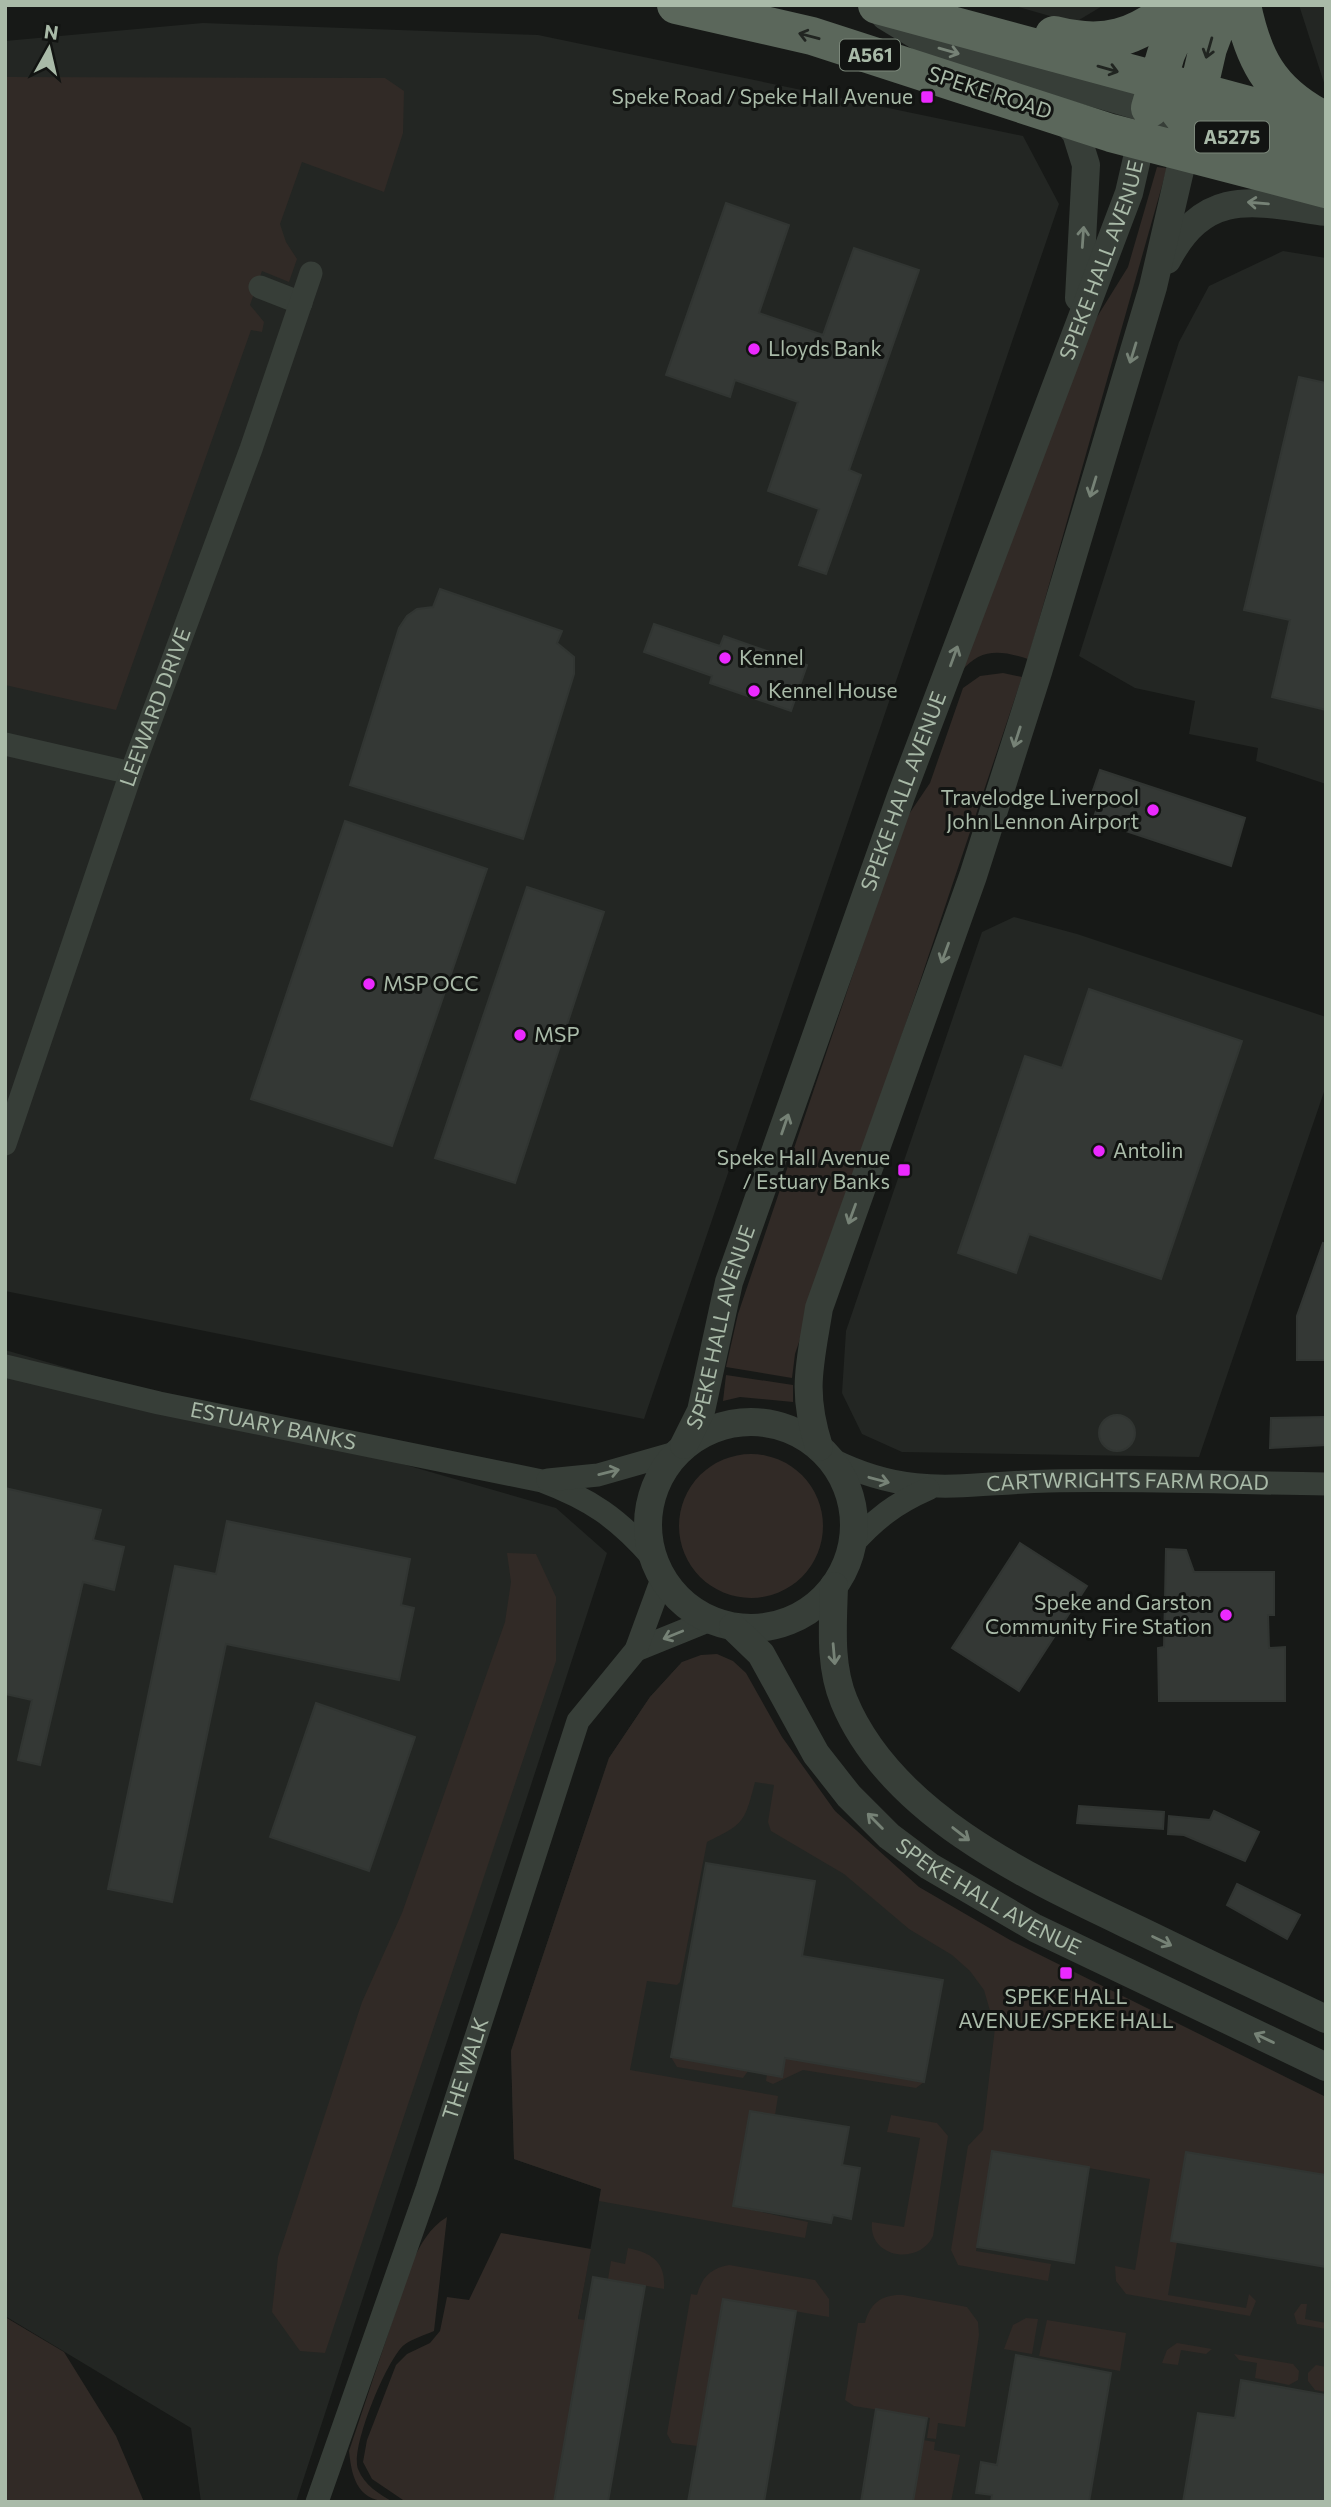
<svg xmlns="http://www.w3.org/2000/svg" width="1331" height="2507" font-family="Commissioner,sans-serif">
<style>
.built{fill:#232623}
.green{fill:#312a26}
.building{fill:#343835;stroke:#313532;stroke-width:2}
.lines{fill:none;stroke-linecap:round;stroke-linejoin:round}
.minor{stroke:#373e38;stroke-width:23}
.tertiary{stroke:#373e38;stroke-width:28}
.trunk{stroke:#5b675b;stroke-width:38}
.oneway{stroke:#212521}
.oneway2{stroke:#768276}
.poi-dot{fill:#eb29ff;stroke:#121412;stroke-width:2.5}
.labels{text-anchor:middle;stroke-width:6;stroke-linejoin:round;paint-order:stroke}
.shield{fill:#121412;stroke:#7c887b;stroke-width:2}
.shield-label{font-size:19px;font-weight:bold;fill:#a9baa8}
.street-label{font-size:21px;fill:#a9baa8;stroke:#121412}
.poi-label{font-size:21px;fill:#a9baa8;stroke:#121412;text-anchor:start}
</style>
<rect width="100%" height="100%" fill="#171917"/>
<path class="built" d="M1012,5H1104L1074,23Z
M1299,5H1326V89Z
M203,23L538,35L1023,136L1059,204L644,1419L5,1291V41Z
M1283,251L1326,258V784L1256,761L1258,748L1189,734L1195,701L1135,688L1079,656L1179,342L1209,286Z
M1014,917L1077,934L1326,1017V1086L1199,1457L902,1452L862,1434L842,1393L846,1331L982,932Z
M5,1350L556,1508L607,1553L296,2502H201L191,2428L5,2316Z
M682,1662L739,1695L891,1879L1326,2107V2502H440L578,2319L601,2189L514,2159L511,2051L609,1758L650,1697Z"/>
<path class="green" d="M5,77L385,78L404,91L403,133L384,192L302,162L280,224L286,242L297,259L289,282L262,271L250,305L264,322L262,332L251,330L116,710L5,685Z
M1157,167L1167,168L1028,659C1000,650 980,648 961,672L1056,383L1128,267Z
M1003,673L1022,677L795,1354L792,1378L726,1367L738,1314L905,820L930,783L963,688L980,676Z
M726,1375L793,1385V1402L740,1397L723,1401Z
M679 1526a72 72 0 1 1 144 0a72 72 0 1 1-144 0Z
M507,1553L536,1554L556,1597V1661L325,2353L300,2351L272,2312L278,2257L362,2002L402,1913L505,1622L511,1582Z
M717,1654L733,1661L746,1673L782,1737L835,1811L919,1887L1010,1940L1326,2097V2175L1186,2152L1171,2240L1177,2242L1168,2295L1246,2308L1249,2294L1256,2301L1250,2316L1126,2294L1116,2281L1115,2266L1135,2270L1150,2179L993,2151L976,2251L1051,2264L1048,2281L958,2265L951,2250L968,2146L983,2130L995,2028L984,1990L970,1971L952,1955L909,1929L844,1874L771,1831L768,1822L774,1785L755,1782C744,1823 745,1823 707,1842L680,1982L677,1985L647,1981L630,2070L778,2096L775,2115L750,2111L733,2206L808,2222L805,2238L599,2201L601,2189L514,2159L511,2051L609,1758L650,1697L682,1662L701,1655Z
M671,2057L748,2071L743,2078L677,2067Z
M785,2058L924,2082L916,2088L803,2070L773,2084L766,2081L767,2074L782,2076Z
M891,2115L937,2123L948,2136L933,2236C919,2266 868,2258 872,2222L904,2227L920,2138L887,2132Z
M447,2217L434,2331C425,2335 412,2339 404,2345C387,2359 350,2448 358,2469C365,2486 378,2493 393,2502C359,2502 352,2481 349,2451L412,2262C421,2244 429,2228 447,2217Z
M501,2233L591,2249L578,2319L586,2320L554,2502H406L372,2479L363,2462L367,2440L396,2365L407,2354L430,2343L440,2331L447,2297L469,2300Z
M628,2248C652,2253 666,2262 664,2289L608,2279L611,2261L625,2264Z
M729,2265L815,2280L829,2299V2317L723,2299L698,2446L672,2443L667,2434L691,2294L697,2295C702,2277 711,2268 729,2265Z
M903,2295L967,2307L978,2322L979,2335L965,2427L938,2423L936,2439L927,2438L930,2418L854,2406L845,2400L858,2323H865C870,2303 882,2294 903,2295Z
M1301,2304H1307L1305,2319L1326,2323V2329L1297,2324L1294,2314Z
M5,2317L64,2352L116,2436L144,2502H5Z
M1026,2318L1038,2319L1032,2354L1004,2349L1013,2325Z
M1047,2320L1126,2333L1120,2371L1039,2356Z
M1177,2343L1212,2349L1206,2354L1181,2350L1178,2365L1162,2363L1167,2350Z
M1234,2354L1293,2364L1299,2371L1298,2380L1289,2385L1255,2378L1257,2363L1239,2360Z
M1316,2365L1326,2367V2392L1315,2390L1308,2381V2373Z
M923,2440L935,2442L934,2450L960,2455L951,2502H913Z"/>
<path class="building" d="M726,203L789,225L759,313L823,335L854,248L919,270L849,470L861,475L826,574L799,565L819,509L768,491L798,402L735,380L730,397L666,375Z
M1299,377L1326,383V710L1272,697L1290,620L1244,610Z
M440,589L562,631L557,643L574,657V674L523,839L350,785L399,628L407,616L417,609L433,607Z
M654,624L720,646L724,636L807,665L791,711L710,683L712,676L644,652Z
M1100,770L1245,818L1231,866L1093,820L1100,799L1091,796Z
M345,821L487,869L392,1146L251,1099Z
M527,887L604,912L515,1183L435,1158Z
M1089,989L1242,1041L1161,1279L1029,1234L1016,1273L958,1253L1025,1056L1062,1068Z
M1323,1243L1326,1244V1360H1297V1316Z
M1099 1433a18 18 0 1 1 36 0a18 18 0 1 1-36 0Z
M1325,1417L1326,1445L1270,1448L1271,1418Z
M5,1488L101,1510L93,1540L124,1547L114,1590L83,1582L40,1765L18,1760L32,1700L5,1694Z
M227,1521L410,1559L401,1605L414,1608L399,1680L226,1644L172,1902L108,1889L175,1566L216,1574Z
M1020,1543L1087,1586L1019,1691L952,1648Z
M1166,1549L1186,1550L1194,1572H1274V1615H1268L1269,1648L1285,1647V1701H1159L1158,1648L1164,1647Z
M316,1703L415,1737L369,1871L270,1837Z
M1079,1806L1164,1812L1163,1829L1077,1823Z
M1214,1811L1259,1832L1245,1861L1184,1835L1168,1834L1169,1816L1210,1820Z
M706,1863L815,1881L802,1956L943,1980L924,2082L785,2058L782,2077L671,2057Z
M1237,1884L1300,1915L1287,1939L1227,1905Z
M750,2111L849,2127L842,2165L860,2168L851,2219L833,2215L831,2223L733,2206Z
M992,2151L1089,2167L1074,2263L977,2247Z
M1186,2152L1326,2175V2267L1171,2241Z
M593,2277L645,2286L629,2380L608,2502H554Z
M723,2299L796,2311L764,2502H688Z
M1016,2355L1111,2373L1089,2502H991L992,2495L976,2493L981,2462L997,2465Z
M1241,2380L1326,2395V2502H1183L1198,2413L1235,2418Z
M876,2409L927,2418L913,2502H861Z"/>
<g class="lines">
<g class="minor">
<path d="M260,287L301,303"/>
<path d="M5,744L131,773"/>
<path id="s1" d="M5,1144L131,773L251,449L311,273"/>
<path id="s2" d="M5,1366L159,1403L542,1481C590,1499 618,1518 652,1557"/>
<path id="s3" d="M831,1459C913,1500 963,1483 1049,1481C1141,1479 1234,1483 1326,1484"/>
<path d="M548,1480L598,1475L675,1453"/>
<path d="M852,1545C875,1519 896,1503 928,1489"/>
<path d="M636,1650L710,1620"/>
<path id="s4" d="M317,2502L427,2189L578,1721L636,1650L662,1579"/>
</g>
<g class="tertiary">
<path d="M1061,116L1076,133L1086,165L1079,298"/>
<path d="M1167,260C1206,186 1255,202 1326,212"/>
<circle cx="751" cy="1525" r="103"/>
<path id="s5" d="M684,1445L701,1411L729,1282L901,796L1129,193L1141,141"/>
<path d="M819,1447C801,1391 810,1364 819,1308L973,876L1038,672L1153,287L1184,153L1149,109L936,47L885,16"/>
<path d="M834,1586C833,1624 829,1665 844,1701C892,1817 1034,1880 1139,1930C1201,1960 1264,1990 1326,2019"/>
<path id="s6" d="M733,1627L761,1654L816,1754L849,1796L889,1836L929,1866L1035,1928L1326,2067"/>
</g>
<path class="trunk" d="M676,5L812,36L1111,133L1326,189
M877,5L1326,126
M1242,5C1253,58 1269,90 1318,117
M1054,35C1105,48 1136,38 1176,5
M1157,82L1190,125L1326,161
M1150,108L1166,54L1188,5
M1192,117L1208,48L1224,5"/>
</g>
<defs><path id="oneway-shaft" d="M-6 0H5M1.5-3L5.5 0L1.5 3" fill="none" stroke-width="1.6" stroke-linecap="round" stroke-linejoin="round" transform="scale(1.75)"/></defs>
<g class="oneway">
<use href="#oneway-shaft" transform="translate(809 36) rotate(-165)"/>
<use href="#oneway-shaft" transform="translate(1209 48) rotate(106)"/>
<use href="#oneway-shaft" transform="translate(1108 69) rotate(16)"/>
</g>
<g class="oneway2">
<use href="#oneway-shaft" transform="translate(949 51) rotate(16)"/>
<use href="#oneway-shaft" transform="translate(1258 203) rotate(-175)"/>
<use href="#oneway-shaft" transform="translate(1083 237) rotate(-86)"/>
<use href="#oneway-shaft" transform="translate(1133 353) rotate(107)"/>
<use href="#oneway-shaft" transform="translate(1093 487) rotate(107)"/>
<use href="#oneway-shaft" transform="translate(954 656) rotate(-70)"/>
<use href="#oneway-shaft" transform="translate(1017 737) rotate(108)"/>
<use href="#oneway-shaft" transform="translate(945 953) rotate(110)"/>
<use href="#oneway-shaft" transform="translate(785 1124) rotate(-71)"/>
<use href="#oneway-shaft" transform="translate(852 1214) rotate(110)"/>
<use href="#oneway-shaft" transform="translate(609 1472) rotate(-14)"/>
<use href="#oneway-shaft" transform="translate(879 1480) rotate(15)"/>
<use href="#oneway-shaft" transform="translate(673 1635) rotate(158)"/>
<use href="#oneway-shaft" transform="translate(834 1654) rotate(85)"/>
<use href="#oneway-shaft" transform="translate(875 1821) rotate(-135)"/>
<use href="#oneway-shaft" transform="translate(961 1834) rotate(38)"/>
<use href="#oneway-shaft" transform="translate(1162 1941) rotate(26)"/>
<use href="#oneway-shaft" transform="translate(1264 2038) rotate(-154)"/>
</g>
<g class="poi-dot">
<rect x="920" y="90" width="14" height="14" rx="3.5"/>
<circle cx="754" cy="349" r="7"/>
<circle cx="725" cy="658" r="7"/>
<circle cx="754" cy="691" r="7"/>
<circle cx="1153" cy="810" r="7"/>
<circle cx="369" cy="984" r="7"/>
<circle cx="520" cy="1035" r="7"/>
<circle cx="1099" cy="1151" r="7"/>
<rect x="897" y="1163" width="14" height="14" rx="3.5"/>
<circle cx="1226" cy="1615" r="7"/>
<rect x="1059" y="1966" width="14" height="14" rx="3.5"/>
</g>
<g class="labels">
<g class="shield">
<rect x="840" y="39.5" width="60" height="31" rx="5"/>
<rect x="1195" y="121.5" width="74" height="31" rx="5"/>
</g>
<g class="shield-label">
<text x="870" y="62">A561</text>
<text x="1232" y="144">A5275</text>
</g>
<g class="street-label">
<text transform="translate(990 93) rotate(18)" y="7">SPEKE ROAD</text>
<text dy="7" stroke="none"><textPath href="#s5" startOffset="1258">SPEKE HALL AVENUE</textPath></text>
<text dy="7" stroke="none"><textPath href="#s1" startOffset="462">LEEWARD DRIVE</textPath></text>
<text dy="7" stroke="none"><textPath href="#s5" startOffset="691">SPEKE HALL AVENUE</textPath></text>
<text dy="7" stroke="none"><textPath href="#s5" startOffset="124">SPEKE HALL AVENUE</textPath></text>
<text dy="7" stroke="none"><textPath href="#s2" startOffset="275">ESTUARY BANKS</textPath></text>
<text dy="7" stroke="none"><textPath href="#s3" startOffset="301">CARTWRIGHTS FARM ROAD</textPath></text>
<text dy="7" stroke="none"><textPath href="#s6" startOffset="380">SPEKE HALL AVENUE</textPath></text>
<text dy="7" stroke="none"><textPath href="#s4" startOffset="458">THE WALK</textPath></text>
</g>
<g class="poi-label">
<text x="913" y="104" text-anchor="end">Speke Road / Speke Hall Avenue</text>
<text x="768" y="356">Lloyds Bank</text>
<text x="739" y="665">Kennel</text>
<text x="768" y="698">Kennel House</text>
<text x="1139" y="805" text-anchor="end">Travelodge Liverpool<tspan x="1139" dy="24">John Lennon Airport</tspan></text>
<text x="383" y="991">MSP OCC</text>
<text x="534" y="1042">MSP</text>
<text x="1113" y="1158">Antolin</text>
<text x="890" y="1165" text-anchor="end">Speke Hall Avenue<tspan x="890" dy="24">/ Estuary Banks</tspan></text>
<text x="1212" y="1610" text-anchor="end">Speke and Garston<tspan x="1212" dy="24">Community Fire Station</tspan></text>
<text x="1066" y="2004" text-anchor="middle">SPEKE HALL<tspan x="1066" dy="24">AVENUE/SPEKE HALL</tspan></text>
</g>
</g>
<rect width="1331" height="2507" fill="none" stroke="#a9baa8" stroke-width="14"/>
<g transform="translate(49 49) rotate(8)" stroke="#121412" stroke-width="5" paint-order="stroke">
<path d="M0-5L12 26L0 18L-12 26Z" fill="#a9baa8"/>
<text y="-10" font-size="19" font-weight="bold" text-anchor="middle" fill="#a9baa8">N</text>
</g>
</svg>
